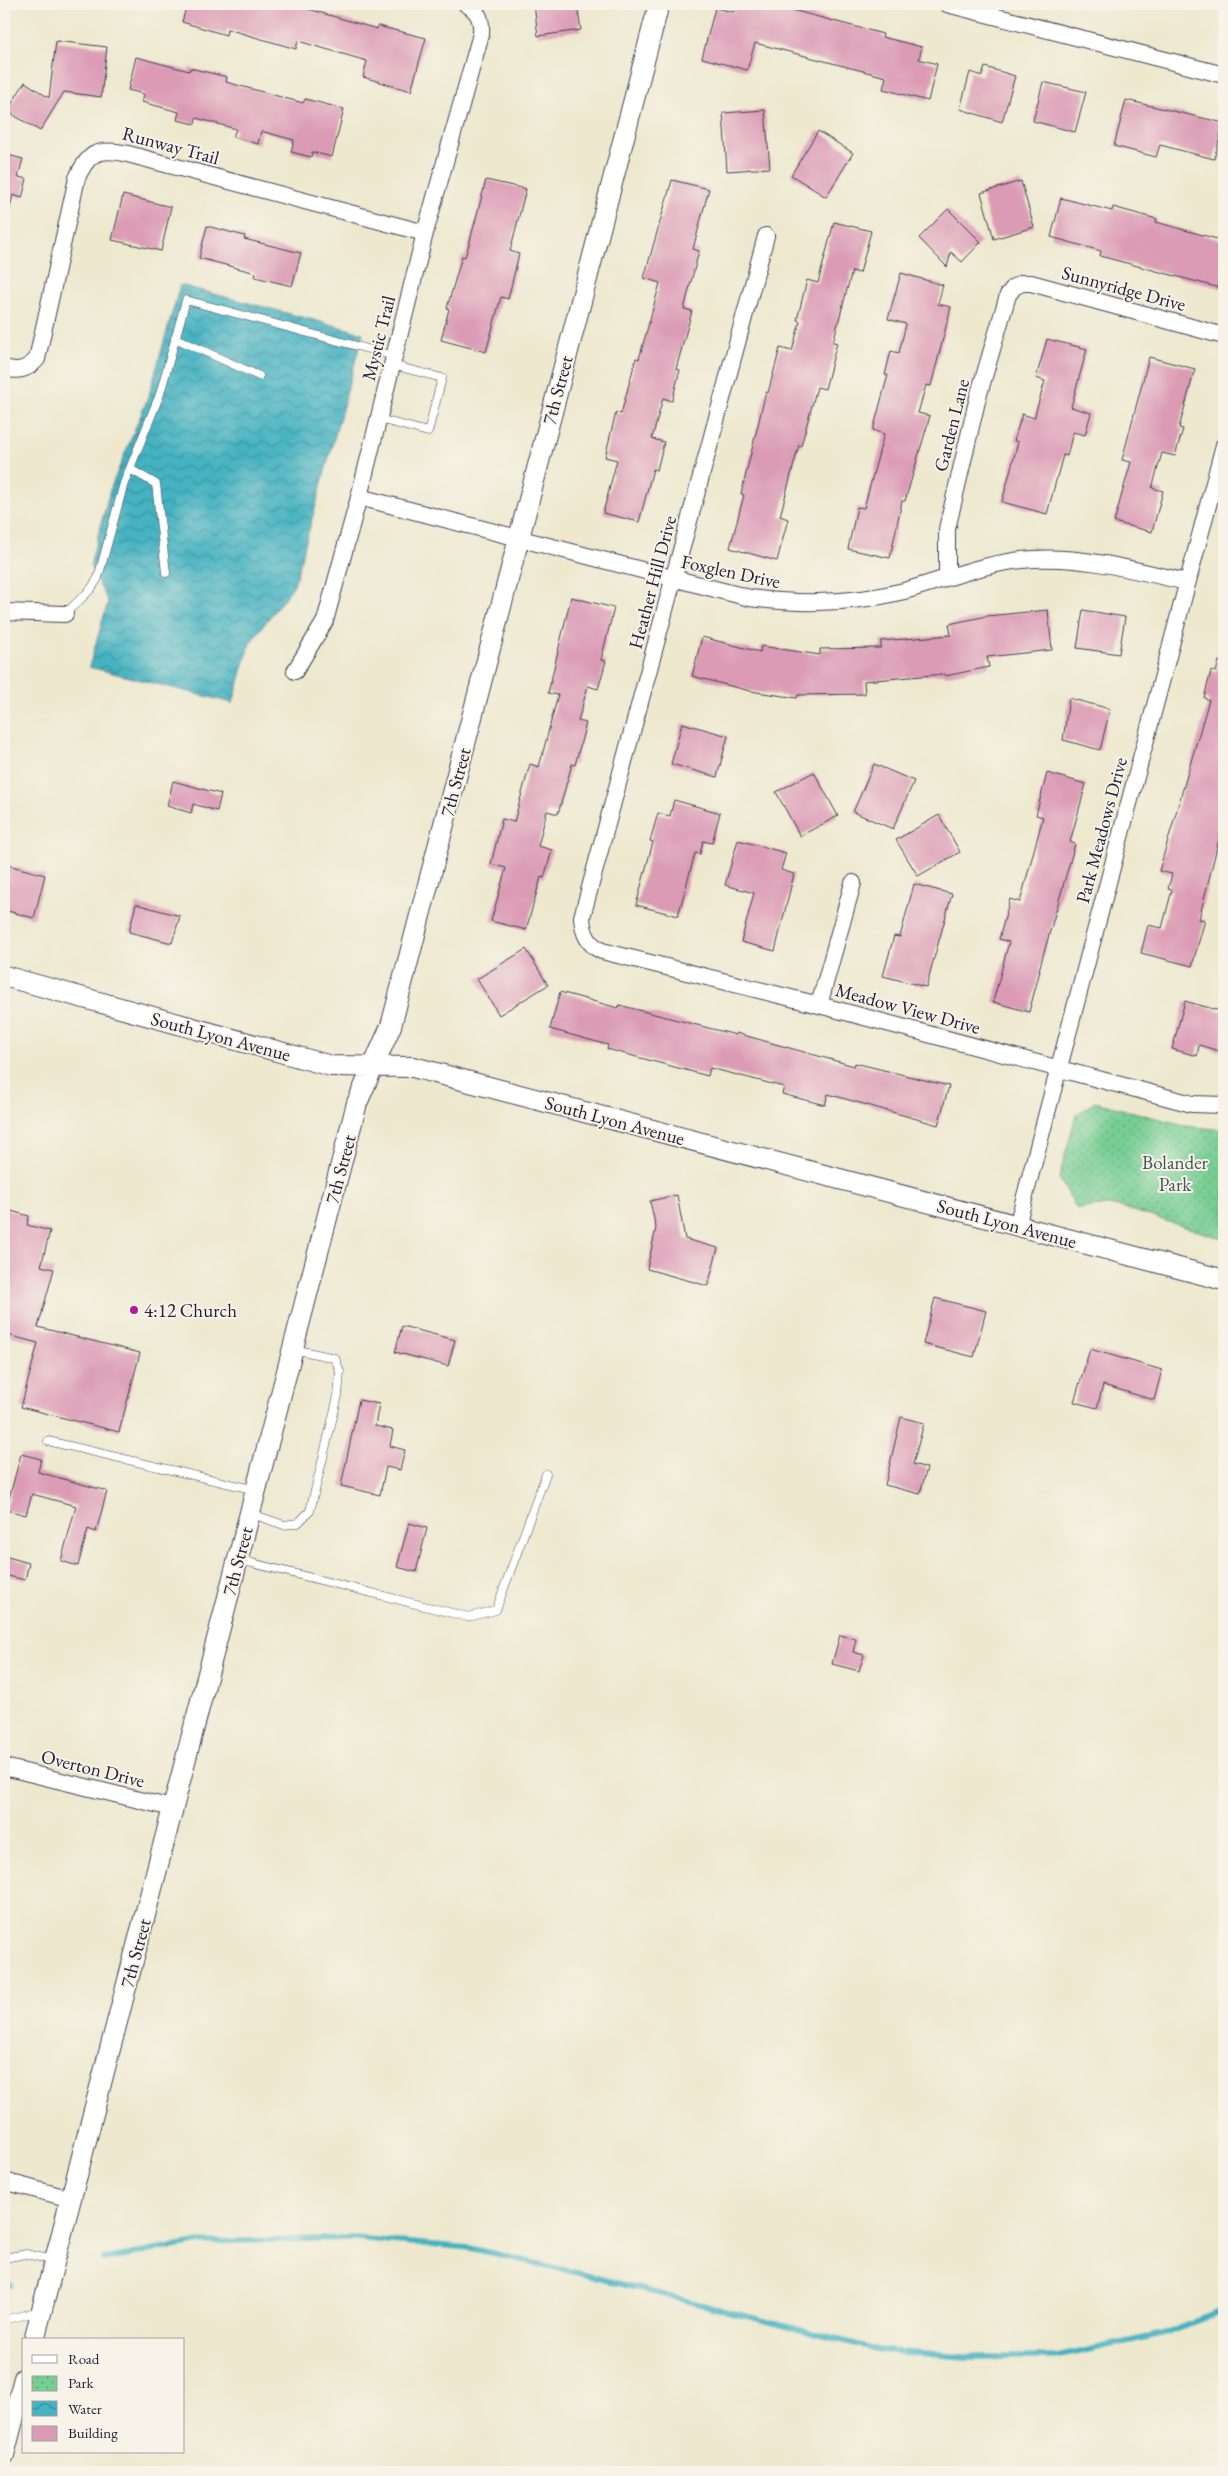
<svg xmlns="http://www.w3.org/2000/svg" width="1228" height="2476" font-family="'EB Garamond',serif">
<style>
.park{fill:url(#park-dots);stroke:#4c7867}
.water{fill:url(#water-waves);stroke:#336a7e}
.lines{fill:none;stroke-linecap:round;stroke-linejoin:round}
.stream{stroke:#44b2c1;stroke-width:5.5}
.building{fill:#db9bb5}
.service-casing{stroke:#404051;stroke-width:9}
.minor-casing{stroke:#404051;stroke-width:18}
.tertiary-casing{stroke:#404051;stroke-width:22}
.service{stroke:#fff;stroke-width:8}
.minor{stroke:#fff;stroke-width:16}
.tertiary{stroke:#fff;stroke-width:20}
.poi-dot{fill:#b5179e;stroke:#f7f3e8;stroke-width:2}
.labels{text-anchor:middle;stroke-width:4;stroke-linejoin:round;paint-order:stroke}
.street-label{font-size:19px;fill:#22223b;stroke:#f7f3e8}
.park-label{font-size:19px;fill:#3c5655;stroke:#f7f3e8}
.poi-label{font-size:19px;fill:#22223b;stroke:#f7f3e8;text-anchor:start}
</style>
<defs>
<pattern id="park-dots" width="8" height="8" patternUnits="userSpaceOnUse" patternTransform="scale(1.25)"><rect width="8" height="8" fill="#77ce93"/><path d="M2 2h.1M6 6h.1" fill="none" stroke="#61a779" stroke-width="1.8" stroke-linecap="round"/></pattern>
<pattern id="water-waves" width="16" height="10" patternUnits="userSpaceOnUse" patternTransform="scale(1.25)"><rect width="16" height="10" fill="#44b2c1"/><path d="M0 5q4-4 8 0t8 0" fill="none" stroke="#38909e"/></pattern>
</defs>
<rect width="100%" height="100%" fill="#f7f3e8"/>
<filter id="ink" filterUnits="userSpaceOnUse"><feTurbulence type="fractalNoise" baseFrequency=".02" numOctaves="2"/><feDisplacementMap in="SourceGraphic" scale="10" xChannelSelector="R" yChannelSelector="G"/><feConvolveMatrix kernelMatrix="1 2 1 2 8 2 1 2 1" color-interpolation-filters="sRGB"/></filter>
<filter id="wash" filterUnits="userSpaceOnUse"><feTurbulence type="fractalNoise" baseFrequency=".0096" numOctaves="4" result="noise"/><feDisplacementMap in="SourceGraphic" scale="20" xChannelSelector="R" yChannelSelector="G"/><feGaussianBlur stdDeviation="1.12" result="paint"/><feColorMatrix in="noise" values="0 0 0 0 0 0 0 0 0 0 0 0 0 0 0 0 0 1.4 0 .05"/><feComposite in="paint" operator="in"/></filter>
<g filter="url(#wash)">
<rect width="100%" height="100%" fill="#ede8ce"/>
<path class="park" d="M1095,1102L1187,1126L1224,1130V1239L1124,1208L1108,1205L1077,1209L1059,1178L1076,1115Z"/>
<path class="water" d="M180,285L363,333L294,585L250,643L233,703L89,667L108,602L90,566L110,490L149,395Z"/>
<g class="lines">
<path class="stream" d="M103,2259L201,2242L355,2238L470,2248L578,2273L879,2350L964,2357H1056L1162,2334L1224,2310
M4,2286L11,2284"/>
</g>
<g id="blocks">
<path class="building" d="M187,4H309L308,9L377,29L378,26L426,38L411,91L363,77L367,61L298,41L296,49L227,29L226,35L182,22Z
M534,4H577L581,30L538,36Z
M736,4H751L776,11L777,6L883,34L882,37L922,47L919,59L937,64L928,101L883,89L886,77L755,43L747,70L702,58L715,8L734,12Z
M56,41L107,47L101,97L64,92L40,131L7,111L25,82L49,98Z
M136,57L189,71L190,68L227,77L226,82L303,103L305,99L344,109L332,157L312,152L311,157L291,152L294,140L261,131L258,144L233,137L236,129L196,118L195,124L177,120L179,112L142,102L144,94L128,90Z
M985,67L1015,76L1002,122L960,109L970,72L982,76Z
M1043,82L1086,92L1075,132L1033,121Z
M1126,100L1224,123L1214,159L1160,145L1156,157L1114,146Z
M765,110L770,168L727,171L723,113Z
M818,131L853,153L826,197L791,175Z
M4,154L23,159L18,177L27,179L22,198L13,195L9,212L4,211Z
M486,180L526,189L510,251L519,254L508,299L501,297L486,352L441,340L449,309L447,308L462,256L465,257L470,241Z
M672,180L709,189L693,249L699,251L684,309L692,311L676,369L680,370L672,401L663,398L660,409L652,439L664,442L657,470L653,469L639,522L603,513L617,460L605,457L616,412L621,414L636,358L639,359L660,283L644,278Z
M1021,181L1034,227L994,239L981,193Z
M123,195L171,207L161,251L112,240Z
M1061,198L1112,211L1113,207L1157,219L1156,222L1224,241V289L1100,256L1101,251L1051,237Z
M948,209L981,242L962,262L951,252L947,267L919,238Z
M834,222L871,231L860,273L852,271L833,342L837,343L825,389L817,387L801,446L799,445L780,516L788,519L777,561L730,548L744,495L741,494L766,392L768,393L780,348L792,351L800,321L797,320L807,280L818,283Z
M207,226L245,236L244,239L301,253L292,286L255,277L256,273L199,258Z
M901,273L943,285L938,304L951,307L931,386L926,385L918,413L930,416L905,501H902L890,558L848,549L857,507L864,508L884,434L873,430L888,375H885L891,351L899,353L906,324L888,319Z
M1047,339L1087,349L1071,407L1091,413L1085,435L1073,432L1067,456L1063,455L1047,514L1002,502L1018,442L1014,441L1022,414L1034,418L1045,381L1036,378Z
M1149,357L1195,369L1179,428L1183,429L1175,456L1162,453L1152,488L1163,491L1152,532L1114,522L1131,462L1122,460Z
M571,597L614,608L601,660L606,661L598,689L588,686L578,721L586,723L575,765L572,764L558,814L547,811L538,846L552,850L544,878L541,877L526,930L491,921L506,868L491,864L502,819L514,822L530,764L539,767L558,695L548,693Z
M1048,610L1052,650L987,657L989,667L945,676V674L864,681L865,694L798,695L797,698L750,691L692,676L702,637L760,652L761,646L820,655V649L881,648V641L951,635L949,624L987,616Z
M1083,610L1125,617L1119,654L1077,648Z
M1219,661H1224V819L1199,919L1205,920L1192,966L1141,953L1148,925L1162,928L1172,890L1168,889L1172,874L1159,871L1209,700L1204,698L1211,671L1216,672Z
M1069,698L1110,709L1100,750L1063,740Z
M682,723L728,736L717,777L671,764Z
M874,764L914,781L893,829L853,812Z
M814,772L838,816L800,836L776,792Z
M1047,773L1086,784L1070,842L1075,844L1039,970L1040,971L1029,1012L993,1002L1009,942L999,939L1010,899L1020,902L1043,817L1036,815Z
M173,781L221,794L217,811L193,804L191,813L167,806Z
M674,800L720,813L712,843L703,841L700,854L695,853L678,916L636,905L653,842L650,841L658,813L670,816Z
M939,815L960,852L918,876L896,840Z
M738,840L786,853L781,870L794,874L775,951L741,942L754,893L725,885Z
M4,864L45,875L34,918L4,910Z
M914,884L952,894L926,987L883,976L894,936L900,937Z
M136,904L180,916L172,943L129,932Z
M526,949L548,985L499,1015L477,979Z
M560,992L618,1008L619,1005L736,1035V1033L854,1066L855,1063L949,1086L938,1125L828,1094L825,1105L782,1094L784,1087L710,1068L708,1076L607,1049L608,1045L550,1029Z
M1185,1001L1224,1012V1031L1219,1051L1199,1045L1197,1056L1172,1049Z
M677,1195L685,1239L718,1248L708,1286L647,1269L656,1228L650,1201Z
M4,1209L29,1216L27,1225L50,1231L41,1266L54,1269L38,1327L140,1353L119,1432L21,1407L38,1343L4,1334Z
M935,1298L986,1311L974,1357L923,1344Z
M402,1326L455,1340L448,1366L395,1352Z
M1090,1349L1162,1370L1154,1400L1103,1385L1097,1408L1074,1402Z
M359,1400L379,1404L375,1426L393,1430L390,1446L405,1450L400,1470L386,1467L380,1495L341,1486Z
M901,1417L924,1423L913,1464L927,1468L920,1494L885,1485Z
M21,1454L41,1459L38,1472L107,1491L96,1532L88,1529L78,1566L61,1561L76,1506L32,1494L26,1515L6,1510Z
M409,1523L427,1528L416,1572L397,1567Z
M4,1556L29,1563L25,1580L4,1575Z
M840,1635L856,1639L853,1652L864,1655L859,1671L832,1664Z"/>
</g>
</g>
<g filter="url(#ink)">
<use href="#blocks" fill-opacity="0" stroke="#404051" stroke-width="1"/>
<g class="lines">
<g class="service-casing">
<path id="service" d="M175,338L259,376
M379,419L428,432L442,378L392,365
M130,469L156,484L166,573
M65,614L91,589L98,578L124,483L160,394L186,300L394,356
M48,1441L256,1490
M252,1514L284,1525L298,1523L310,1511L338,1396L340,1372L335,1358L293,1349
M240,1560L468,1617L496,1610L546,1474
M4,2258L26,2254L53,2260
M4,2320L40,2311"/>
</g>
<g class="minor-casing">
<path id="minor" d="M947,4L1224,75
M766,236L582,917C583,932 587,944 602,951L819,1005L1192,1104L1224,1105
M4,368C18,372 27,370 37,359L77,178C88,153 98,148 124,153L425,233
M359,497L750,598C803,605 853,604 904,591C947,579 989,561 1034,559C1086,556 1137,571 1187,582
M947,576V529L978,397L1008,295L1014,287L1022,283H1031L1224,336
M4,612L65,614
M295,671L325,621L359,497L425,233L481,34C482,20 479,11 466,4
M819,1005L853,883
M1017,1226L1224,445
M4,1767L172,1808
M4,2181L71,2199"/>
</g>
<g class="tertiary-casing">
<path id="tertiary" d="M4,976L331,1066L413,1067L1224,1280
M34,2340L357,1103L391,1026L659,4
M4,2455L24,2378"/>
</g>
<use href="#service" class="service"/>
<use href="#minor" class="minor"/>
<use href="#tertiary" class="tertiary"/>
</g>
</g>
<circle class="poi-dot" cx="134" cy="1310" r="5"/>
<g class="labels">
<g class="street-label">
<text transform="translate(171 145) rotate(15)" y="7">Runway Trail</text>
<text transform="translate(1124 288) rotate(15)" y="7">Sunnyridge Drive</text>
<text transform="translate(378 338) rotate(-76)" y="7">Mystic Trail</text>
<text transform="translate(557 390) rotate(-75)" y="7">7th Street</text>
<text transform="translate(951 425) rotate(-76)" y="7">Garden Lane</text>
<text transform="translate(731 571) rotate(12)" y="7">Foxglen Drive</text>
<text transform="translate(652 582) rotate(-75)" y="7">Heather Hill Drive</text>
<text transform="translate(455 782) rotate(-75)" y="7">7th Street</text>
<text transform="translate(1101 830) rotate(-75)" y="7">Park Meadows Drive</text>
<text transform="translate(908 1008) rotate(15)" y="7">Meadow View Drive</text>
<text transform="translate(221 1036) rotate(15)" y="7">South Lyon Avenue</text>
<text transform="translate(615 1120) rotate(15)" y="7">South Lyon Avenue</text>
<text transform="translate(340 1169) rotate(-75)" y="7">7th Street</text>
<text transform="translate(1007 1223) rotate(15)" y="7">South Lyon Avenue</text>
<text transform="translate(237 1561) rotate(-75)" y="7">7th Street</text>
<text transform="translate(93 1768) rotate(14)" y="7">Overton Drive</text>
<text transform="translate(135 1953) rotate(-75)" y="7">7th Street</text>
</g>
<g class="park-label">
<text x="1175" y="1169">Bolander<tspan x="1175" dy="22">Park</tspan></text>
</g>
<g class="poi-label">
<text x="144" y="1317">4:12 Church</text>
</g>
</g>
<rect width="1228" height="2476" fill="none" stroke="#f7f3e8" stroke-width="20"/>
<rect x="22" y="2338" width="162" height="115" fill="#f7f3e8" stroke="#a29fa3"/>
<rect x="32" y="2355" width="25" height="8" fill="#ffffff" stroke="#a29fa3"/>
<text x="68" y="2364" font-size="15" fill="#22223b">Road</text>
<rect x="32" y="2376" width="25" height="15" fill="url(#park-dots)" stroke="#a29fa3"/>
<text x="68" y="2388" font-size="15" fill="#22223b">Park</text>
<rect x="32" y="2401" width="25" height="15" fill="url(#water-waves)" stroke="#a29fa3"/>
<text x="68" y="2414" font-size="15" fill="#22223b">Water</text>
<rect x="32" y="2426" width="25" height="15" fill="#db9bb5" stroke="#a29fa3"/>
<text x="68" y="2438" font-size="15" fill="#22223b">Building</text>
</svg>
